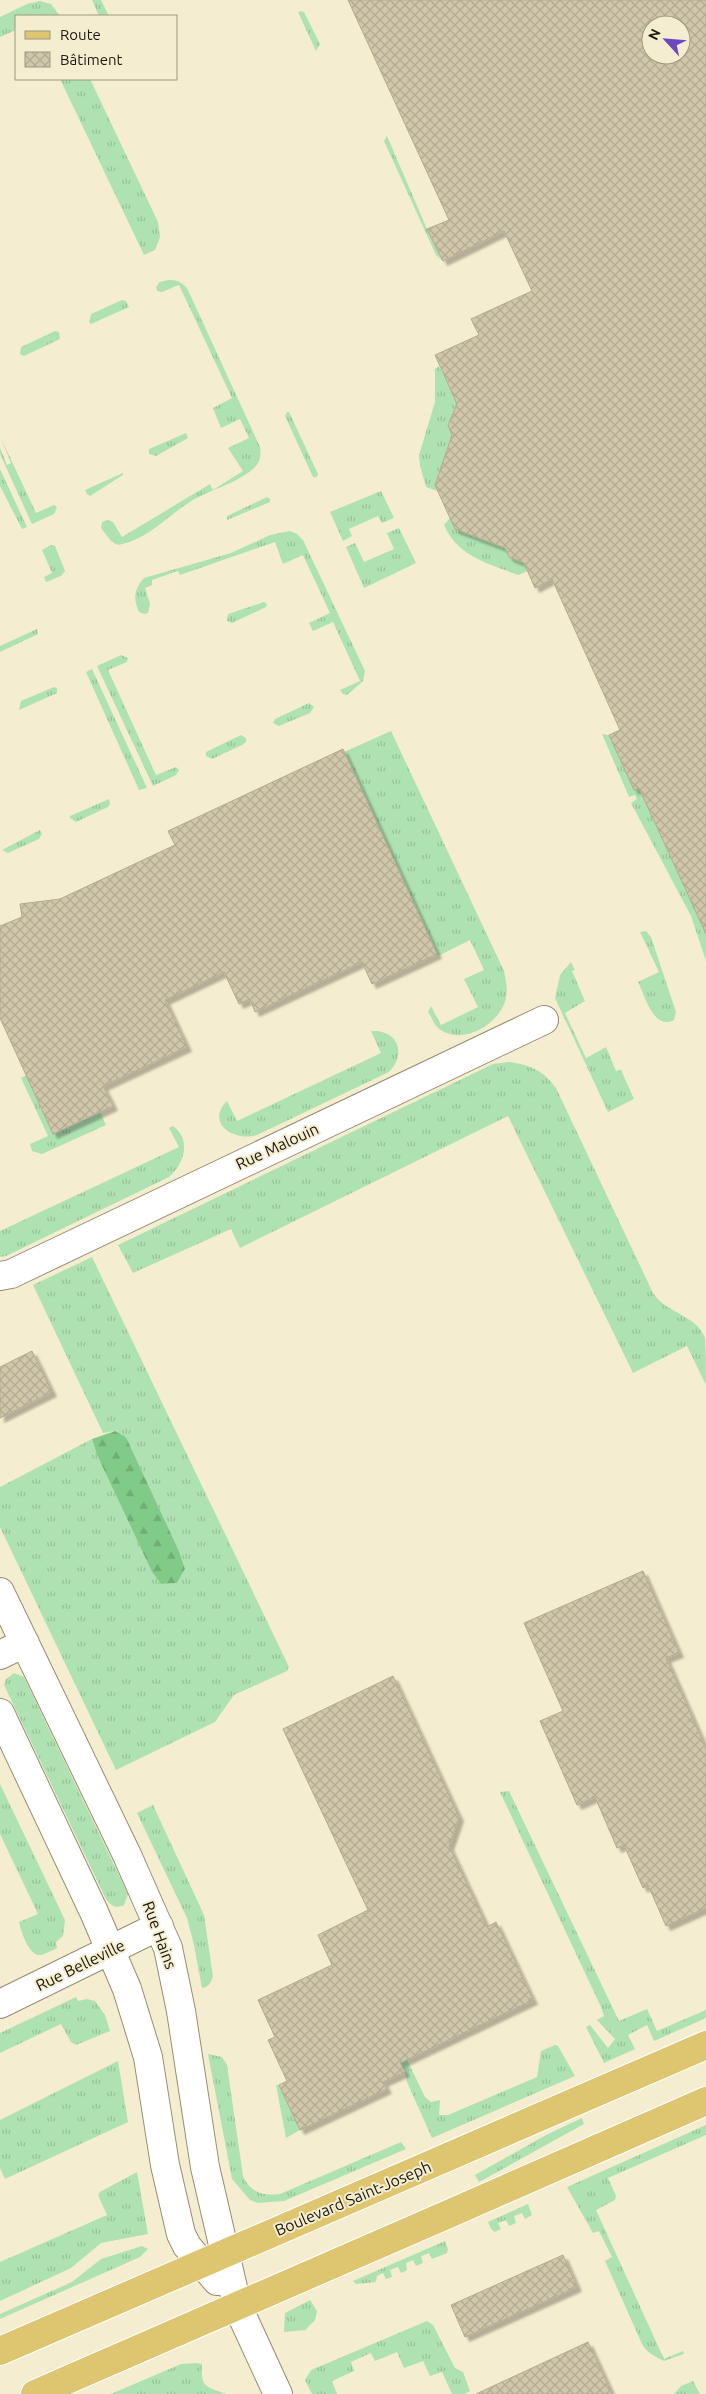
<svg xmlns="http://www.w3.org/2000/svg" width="706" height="2394" font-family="Ubuntu,sans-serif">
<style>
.grass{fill:url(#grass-tufts)}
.forest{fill:url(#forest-firs)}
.building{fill:url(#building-cross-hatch);stroke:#b3ab8f;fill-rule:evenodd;filter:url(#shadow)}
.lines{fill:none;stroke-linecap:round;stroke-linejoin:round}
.minor-casing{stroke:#968e73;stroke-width:30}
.major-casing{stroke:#fff;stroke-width:30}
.minor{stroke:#fff;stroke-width:28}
.major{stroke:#dec670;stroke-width:28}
.labels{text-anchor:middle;stroke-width:4;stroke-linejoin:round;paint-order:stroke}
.street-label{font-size:16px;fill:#1b180d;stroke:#f5edcf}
</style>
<defs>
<pattern id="grass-tufts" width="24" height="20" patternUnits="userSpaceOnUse" patternTransform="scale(1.25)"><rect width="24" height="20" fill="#afe2b3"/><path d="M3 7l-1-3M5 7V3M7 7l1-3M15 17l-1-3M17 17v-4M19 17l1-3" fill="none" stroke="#96c199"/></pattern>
<pattern id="forest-firs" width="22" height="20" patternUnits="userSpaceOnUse" patternTransform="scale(1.25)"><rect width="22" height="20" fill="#81cb89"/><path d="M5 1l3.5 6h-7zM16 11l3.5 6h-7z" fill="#6fae75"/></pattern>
<pattern id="building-cross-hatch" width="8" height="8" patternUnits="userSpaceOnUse" patternTransform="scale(1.25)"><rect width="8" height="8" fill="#d0c7ab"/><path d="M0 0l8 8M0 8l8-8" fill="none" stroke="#b2aa92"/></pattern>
<filter id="shadow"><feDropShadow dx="4.5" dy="4.5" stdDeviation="1" flood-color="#0004"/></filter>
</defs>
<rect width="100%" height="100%" fill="#f5edcf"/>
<path class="grass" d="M92,0H101L109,16H99Z
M40,1L51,4L60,16H16V30L0,37V17L27,4Z
M301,11L304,12L320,44L316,51L298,12Z
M60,79H90L158,222L160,237L155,250L144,255Z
M387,136L427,229L443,261L436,255L384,141Z
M168,280C178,280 182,282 188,290L260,447C261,455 261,462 254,468C238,483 212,489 193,500C168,515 148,540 118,545L111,541L101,528L102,522L107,520L113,522L122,537L210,484L213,490L243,471L228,448L249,438L240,419L221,428L213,408L232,398L179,285L162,292L157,291L156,287L160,282Z
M122,300L126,301L129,307L91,324L89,322L91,314Z
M55,331L59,332L60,339L24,356L20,354L21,347Z
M439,366L460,410L453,413L448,425L454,439L451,440L435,485L437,491L426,487L420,466L419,455L435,402V369Z
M287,412H289L318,474L317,477H313L285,416Z
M186,433L188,438L156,456L149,454V449Z
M0,436L36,513L54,505L57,507L54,514L32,524L0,454V448L7,465L11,463Z
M0,469L27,527L22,529L0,486Z
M123,473V475L90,496L87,494L85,490Z
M381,491L394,518L382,523L378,516L349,529L352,536L343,541L330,512Z
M267,497L270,499V502L227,520V516Z
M450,518L455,529L502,540L509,557L517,560L522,558L528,571L518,575C488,563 458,557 444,525Z
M399,528L416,563L364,588L346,547L355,543L364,562L394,549L387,533Z
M290,531L297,534L303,540L365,671L363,681L347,695L343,694L340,690L360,681L333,622L313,631L309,623L330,613L303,555L283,564L275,542L180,575L178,571L152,580V585L145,588L150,604L148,613L144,614L139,612C133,599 134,589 144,578L231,553L270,535Z
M51,545L55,546L65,571L61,576L46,582L44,577L52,573L42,550Z
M264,602L267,604L266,607L232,623L227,621L228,614Z
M37,629L38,634L0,652V646Z
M121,655L128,658L127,662L108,670L156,775L176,767L179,770L176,775L153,786L97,666Z
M92,669L147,788L139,790L86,672Z
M54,687L57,688V693L19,710L21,701Z
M309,703L314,707L310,713L279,726L273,723L275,719Z
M391,731L504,971C506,981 508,989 506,998C500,1025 459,1049 436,1026C433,1022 431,1016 428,1012L431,1006L441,1025L478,1007L464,979L484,970L470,940L438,956L344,752Z
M602,734L609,735L634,790L639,788L706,934V961L691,916L631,803L637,799L635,795L629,797Z
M241,735L246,738V742L242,745L212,759L206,756V752Z
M109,799L110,804L108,807L76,822L70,818V816Z
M40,830L42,834L39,839L8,853L2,850Z
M646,931L651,937L676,1012L674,1020C654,1031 645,996 638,982L659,972L640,932Z
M571,962L575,970L572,971L585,1001L565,1013L586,1058L606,1047L616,1071L621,1070L634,1099L608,1112L555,998L560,975Z
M371,1031C398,1029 407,1054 389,1072L257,1135C234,1142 205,1123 227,1101L237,1121L381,1053Z
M509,1062C530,1065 543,1070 556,1088L653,1293C667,1314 697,1315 705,1338C706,1348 706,1374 706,1385L687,1346L633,1373L508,1116L240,1248L231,1229L133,1273L118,1245L493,1064Z
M26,1075L53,1134L100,1112L106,1125L42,1154L32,1151L30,1144L48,1136L21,1078Z
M173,1126C192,1140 184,1164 169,1177L6,1256L0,1257V1231L179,1147L169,1128Z
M92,1257L289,1667L287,1671L234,1695L215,1722L116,1770L0,1527V1487L92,1439L97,1455L152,1572L161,1584L177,1583L185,1569L179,1551L126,1437L115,1431L103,1433L33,1285Z
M14,1673L24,1677L128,1894L124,1905C116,1909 111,1906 106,1899L4,1685L6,1679Z
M0,1784L65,1920L63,1936L56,1942L57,1948C52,1950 45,1955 39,1955C28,1954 21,1931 19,1922L38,1914L0,1834Z
M509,1791L619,2021L647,2009L657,2031L706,2010V2018L654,2041L647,2025L628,2035L635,2049L604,2063L586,2027L590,2025L608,2048L615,2039L597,2020L604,2016L601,2007L500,1792Z
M153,1805L204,1915L213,1976C211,1983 209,1987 202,1988L194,1945L187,1918L137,1813Z
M341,1924L425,2097L431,2102L440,2100L439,2115H448L537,2077L541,2051L555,2045L558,2046L575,2076L432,2138L407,2082L405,2072L335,1926Z
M76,1997L78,2001L87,1999L95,2001L105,2015L110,2031L76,2045L71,2042L61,2024L0,2053V2033Z
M208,2054L222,2057L227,2065L243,2176C251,2193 262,2196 280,2194L401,2142L406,2149L284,2201L258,2203L250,2200L232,2179Z
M118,2061L128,2122L5,2179L0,2168V2120Z
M276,2085H279L300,2130L286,2138Z
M582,2118L584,2124L479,2182L475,2175L546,2135Z
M706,2125V2135L608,2178L616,2196L615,2200L596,2210L664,2359L683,2351L684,2354L664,2361C656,2357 647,2353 642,2344L605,2261L612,2257L599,2231L593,2233L567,2187Z
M137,2172L148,2234L101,2243L71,2268L0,2301V2262L107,2215L98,2195L100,2192Z
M528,2204L532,2215L525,2219L522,2213L514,2216L516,2223L509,2226L506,2220L498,2223L501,2229L495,2232L491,2229L488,2222Z
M445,2241L448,2249L447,2253L432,2259L429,2253L421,2256L423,2263L416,2266L413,2260L406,2263L407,2270L401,2273L398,2267L390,2270L392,2277L386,2279L383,2273L377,2276L376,2282L356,2284L353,2281Z
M142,2246L148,2249L140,2257L0,2319V2314L72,2282L101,2259Z
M310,2300L317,2311L315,2320L305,2330L284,2332L285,2313Z
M427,2321L433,2325L455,2368L463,2372L470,2391L464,2394H452L442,2372L430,2376L423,2361L404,2368L397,2352L375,2361L371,2353L351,2362L354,2371L332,2381L337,2394H312L305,2380L311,2370Z
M196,2363L202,2364C200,2388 207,2387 227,2394H111L181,2364Z
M693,2381L700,2394H674L681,2386Z"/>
<path class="forest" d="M115,1431L126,1437L179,1551L185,1569L177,1583L161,1584L152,1572L97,1455L92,1439Z"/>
<path class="building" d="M348,0H706V934L639,788L634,790L609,735L620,730L552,579L535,588L524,563L509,557L505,548L455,529L435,485L452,435L448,425L457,404L435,355L479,335L471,319L532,291L504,231L443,261L427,229L449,220ZM651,25H681V55H651Z
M343,749L437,954L372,984L362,962L255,1012L250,999L239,1004L224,972L165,1000L187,1047L103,1086L113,1106L53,1134L0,1018V926L22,917L20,904L60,899L175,845L168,831Z
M32,1351L52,1392L0,1418V1367Z
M643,1571L679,1653L666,1658L706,1749V1908L666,1926L648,1885L643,1888L624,1845L617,1848L595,1797L577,1805L540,1721L563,1711L524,1623Z
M393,1676L459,1817L449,1846L487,1927L496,1922L533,2000L400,2063L405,2072L383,2082L387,2089L300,2130L279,2085L287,2081L268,2040L275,2037L258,2000L332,1965L318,1935L368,1910L283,1729Z
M563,2255L577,2287L465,2337L451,2305Z
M588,2342L612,2394H476Z"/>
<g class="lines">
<g class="minor-casing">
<path id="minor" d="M0,1276L11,1274L544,1020
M0,1592L127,1855L168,1948L181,2011L205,2167L237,2305L278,2394
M0,1655L25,1643
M0,1713L94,1912L127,1989L148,2057L165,2165L181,2234L187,2246L217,2281
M0,2004L159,1926"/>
</g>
<g class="major-casing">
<path id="major" d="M0,2351L706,2045
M35,2394C258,2296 483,2200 706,2101"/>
</g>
<use href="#minor" class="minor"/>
<use href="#major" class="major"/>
</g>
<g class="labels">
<g class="street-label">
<text transform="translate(277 1146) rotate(-25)" y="6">Rue Malouin</text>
<text transform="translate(160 1935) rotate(70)" y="6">Rue Hains</text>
<text transform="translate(80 1965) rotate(-26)" y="6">Rue Belleville</text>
<text transform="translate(353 2198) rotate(-23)" y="6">Boulevard Saint-Joseph</text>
</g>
</g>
<rect x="15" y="15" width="162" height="65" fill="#f5edcf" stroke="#9e9881"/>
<rect x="25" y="31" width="25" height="8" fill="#dec670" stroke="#9e9881"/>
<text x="60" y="40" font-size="15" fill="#1b180d">Route</text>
<rect x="25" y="52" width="25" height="15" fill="url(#building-cross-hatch)" stroke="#9e9881"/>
<text x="60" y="65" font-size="15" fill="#1b180d">Bâtiment</text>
<g transform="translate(666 40) rotate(296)"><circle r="24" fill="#f5edcf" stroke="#9e9881"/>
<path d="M0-4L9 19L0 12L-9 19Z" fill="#6e47c0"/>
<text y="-8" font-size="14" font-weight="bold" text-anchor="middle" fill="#1b180d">N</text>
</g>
</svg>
